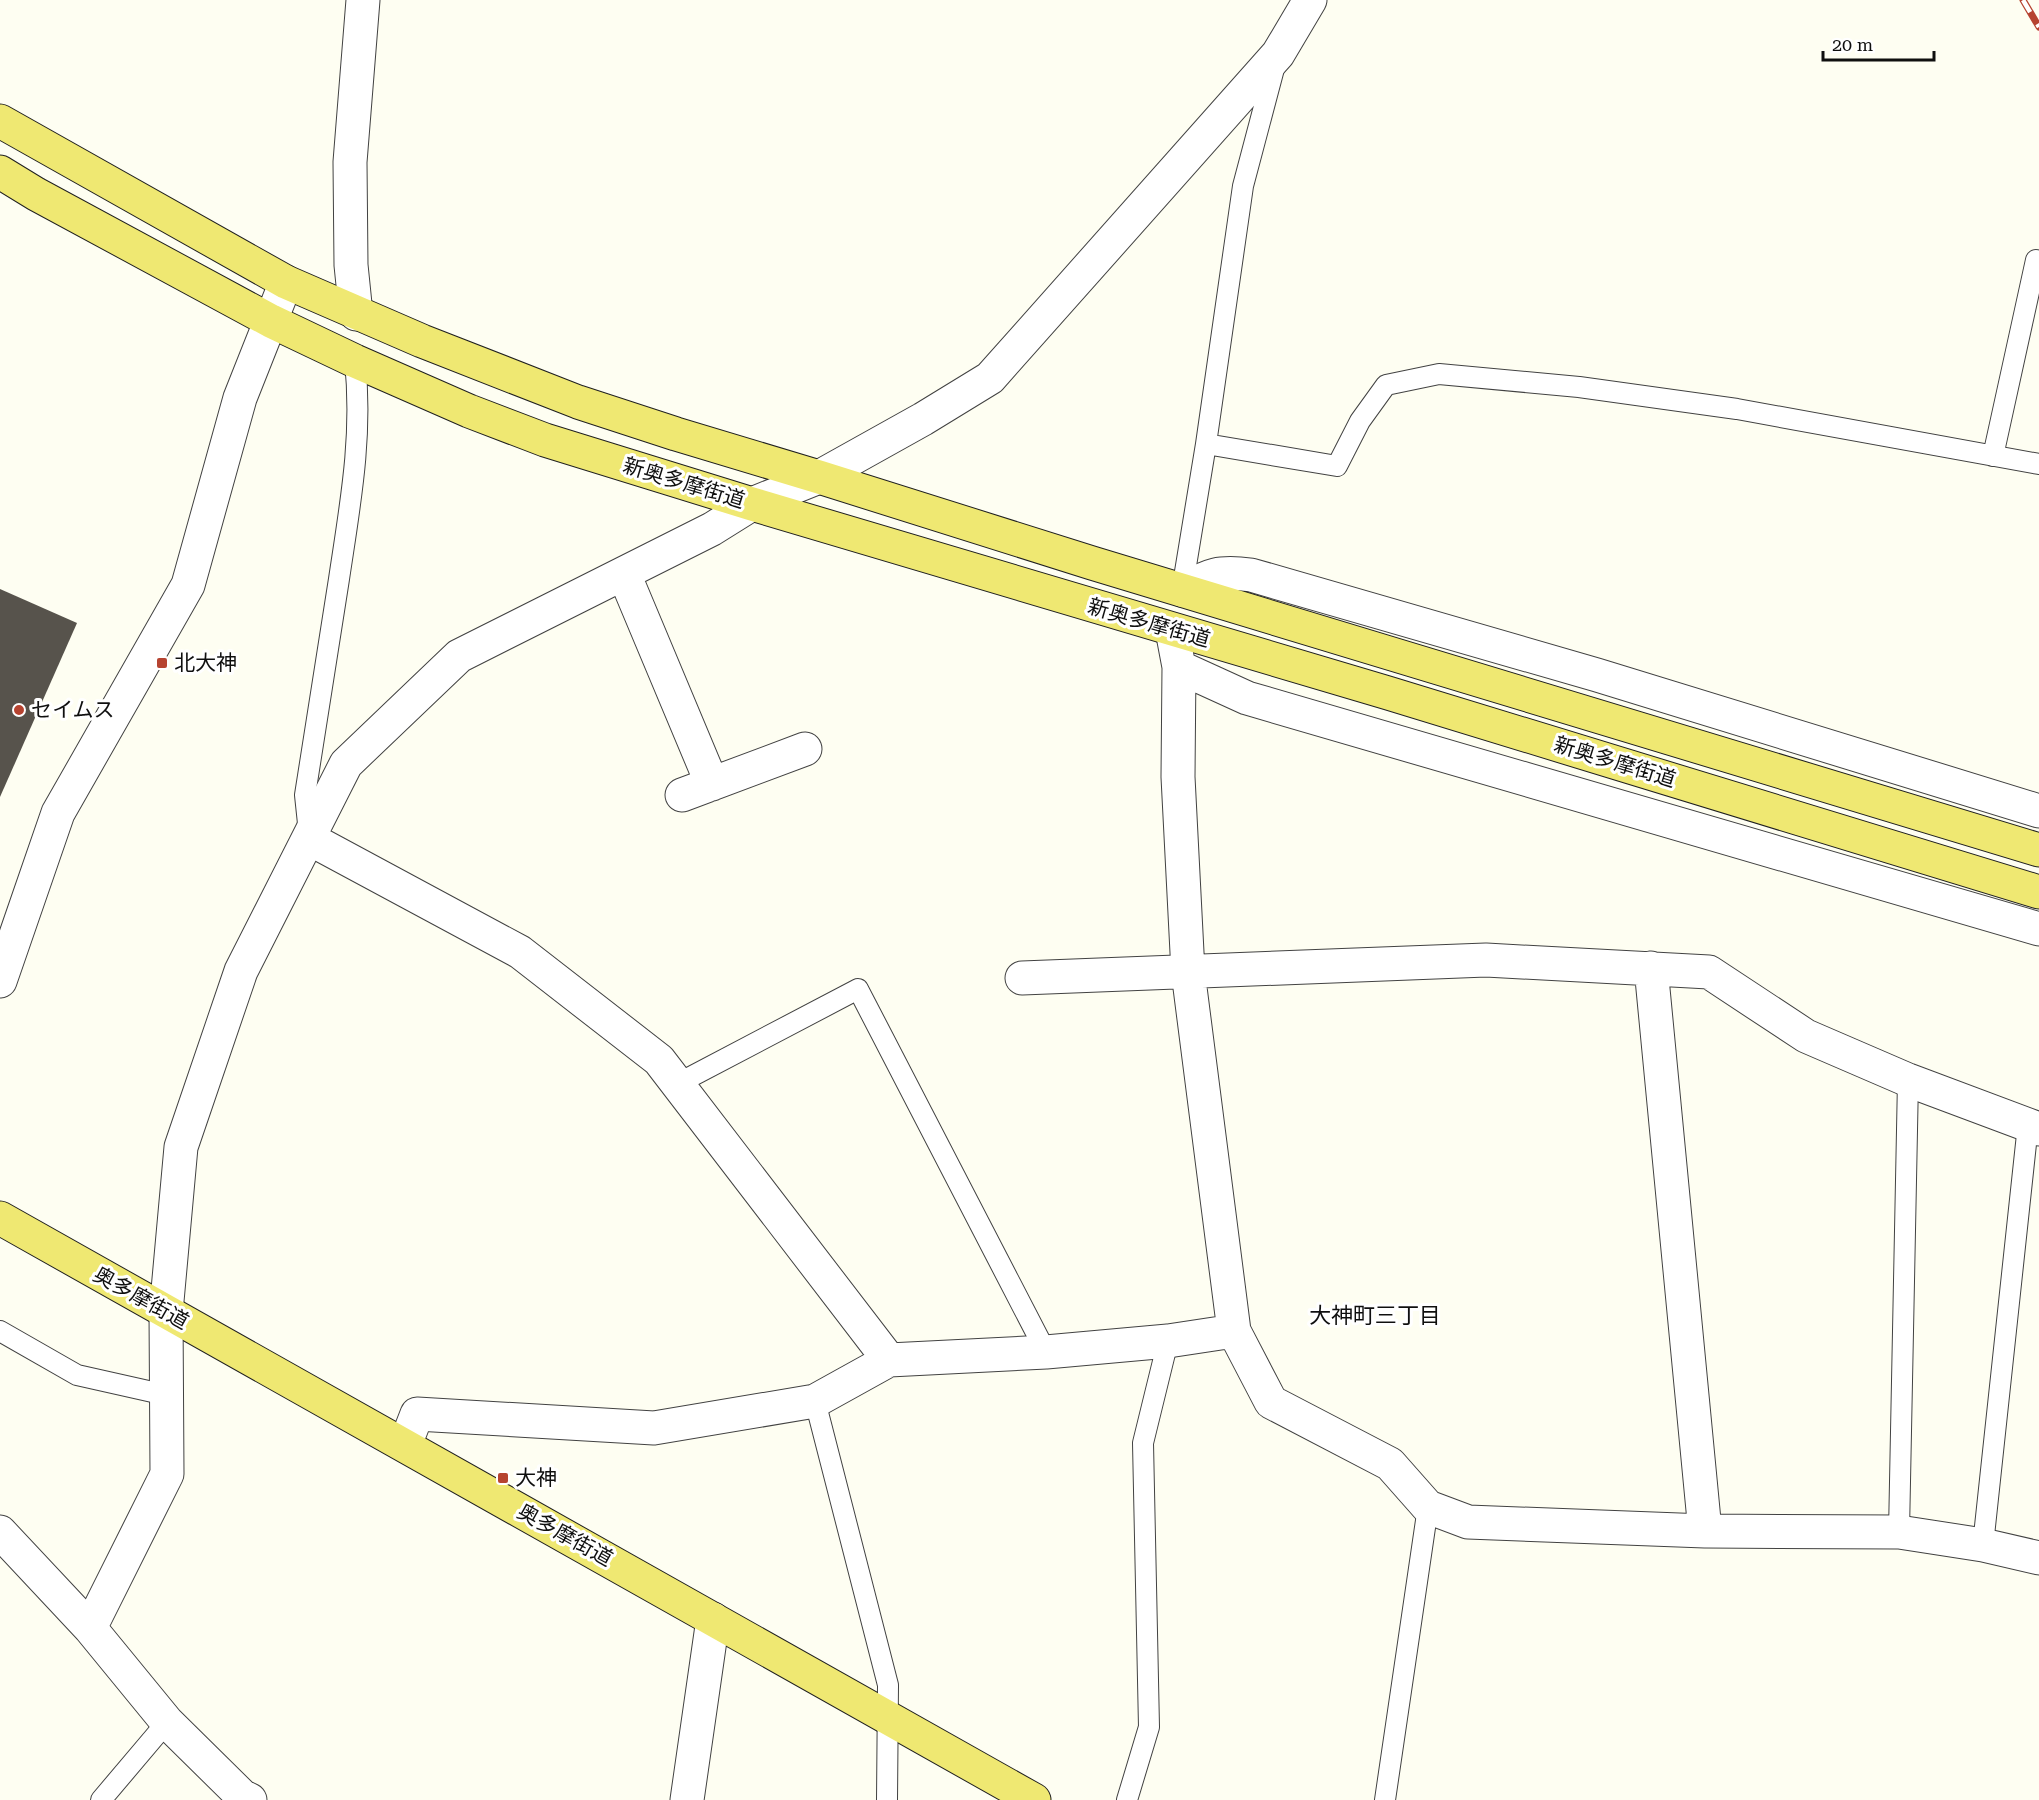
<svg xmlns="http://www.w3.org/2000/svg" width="2039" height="1800" font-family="'Roboto Serif','Noto Sans JP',serif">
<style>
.building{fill:#57534c}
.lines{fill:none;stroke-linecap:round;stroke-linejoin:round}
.service-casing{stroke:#424242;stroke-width:22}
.minor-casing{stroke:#424242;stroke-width:35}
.tertiary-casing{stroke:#424242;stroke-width:35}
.primary-casing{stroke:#202020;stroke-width:35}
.service{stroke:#fff;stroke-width:20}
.minor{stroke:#fff;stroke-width:33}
.tertiary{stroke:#fff;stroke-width:33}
.primary{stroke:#efe872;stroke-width:33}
.rail-casing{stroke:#b64330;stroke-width:7}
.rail{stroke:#fff;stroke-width:4.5;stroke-dasharray:14;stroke-linecap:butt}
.poi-dot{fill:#b64330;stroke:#fff;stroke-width:2}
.labels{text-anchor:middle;stroke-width:6;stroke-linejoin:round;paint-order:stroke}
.street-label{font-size:21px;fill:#0f0f0f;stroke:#fff}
.poi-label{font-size:21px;fill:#0f0f0f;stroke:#fff;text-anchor:start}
.neighbourhood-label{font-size:22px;fill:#0f0f0f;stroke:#fff}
</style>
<rect width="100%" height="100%" fill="#fefef2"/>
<path class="building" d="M0,589L77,623L0,797Z"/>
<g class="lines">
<g class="service-casing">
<path id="service" d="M1206,444L1337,466L1360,421L1386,385L1439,374L1579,387L1737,409L2039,464
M1993,456L2036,260
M1182,590L1206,444L1243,186L1275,65
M309,833L305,795C316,723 327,651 339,579C350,505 363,437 355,361
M679,1083L858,989L1046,1352
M0,1331L77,1375L166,1395
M815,1401L888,1685L887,1800
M1899,1532L1908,1080
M1983,1545L2028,1125
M101,1800L167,1722
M1127,1800L1149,1727L1143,1443L1168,1341
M1385,1800L1428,1507"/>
</g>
<g class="minor-casing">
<path id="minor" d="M356,314L351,265L350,162L363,0
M624,574L712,784
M1182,590C1210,574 1219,571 1251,575L1597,675L2039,811
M1172,630L1179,667L1178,777L1188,972L1234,1331L1271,1402L1390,1464L1428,1507L1468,1522L1705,1531L1899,1532L1983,1545L2039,1558
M1179,667L1247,698L2039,929
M682,795L805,749
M310,839L520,952L659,1060L889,1360
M1651,968L1705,1531
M1022,978L1486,960L1709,972L1806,1036L1908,1080L2039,1129
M405,1445L417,1414L654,1428L815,1401L889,1360L1046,1352L1168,1341L1234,1331
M0,1532L90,1628L167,1722L242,1796L250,1800
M90,1628L167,1474L166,1312L181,1147L241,971L346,764L459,656L712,529L752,504L819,477L923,419L990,378L1278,54L1310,0
M687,1800L713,1619"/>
</g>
<g class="tertiary-casing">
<path id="tertiary" d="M0,981L58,813L188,585L240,398L286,282"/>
</g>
<g class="primary-casing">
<path id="primary" d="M0,121L286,282L422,341L578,402L676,434L819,477L1092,563L2039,850
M0,172L36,194L271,321L355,361L469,411L545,440L752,504L1388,693L2039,892
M0,1218L1034,1800"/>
</g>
<use href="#service" class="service"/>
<use href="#minor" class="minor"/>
<use href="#tertiary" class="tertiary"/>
<use href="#primary" class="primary"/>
<g class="rail-casing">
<path id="rail" d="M2023,0L2039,27"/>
</g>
<use href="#rail" class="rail"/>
</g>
<g class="poi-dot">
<rect x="156" y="657" width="12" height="12" rx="3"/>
<circle cx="19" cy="710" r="6"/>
<rect x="497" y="1472" width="12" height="12" rx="3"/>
</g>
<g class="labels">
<g class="street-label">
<text transform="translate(684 483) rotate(17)" y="7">新奥多摩街道</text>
<text transform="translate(1149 623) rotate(16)" y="7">新奥多摩街道</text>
<text transform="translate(1615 762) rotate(17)" y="7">新奥多摩街道</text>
<text transform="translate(141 1298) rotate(29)" y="7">奥多摩街道</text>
<text transform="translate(565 1535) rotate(29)" y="7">奥多摩街道</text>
</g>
<g class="poi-label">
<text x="174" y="670">北大神</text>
<text x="31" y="717">セイムス</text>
<text x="515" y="1485">大神</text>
</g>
<g class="neighbourhood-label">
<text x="1375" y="1323">大神町三丁目</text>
</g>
</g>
<path d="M1823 51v9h111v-9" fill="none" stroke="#0f0f0f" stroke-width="3"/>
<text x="1832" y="51" font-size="18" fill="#0f0f0f" stroke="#ffffff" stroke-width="4.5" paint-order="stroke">20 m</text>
</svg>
